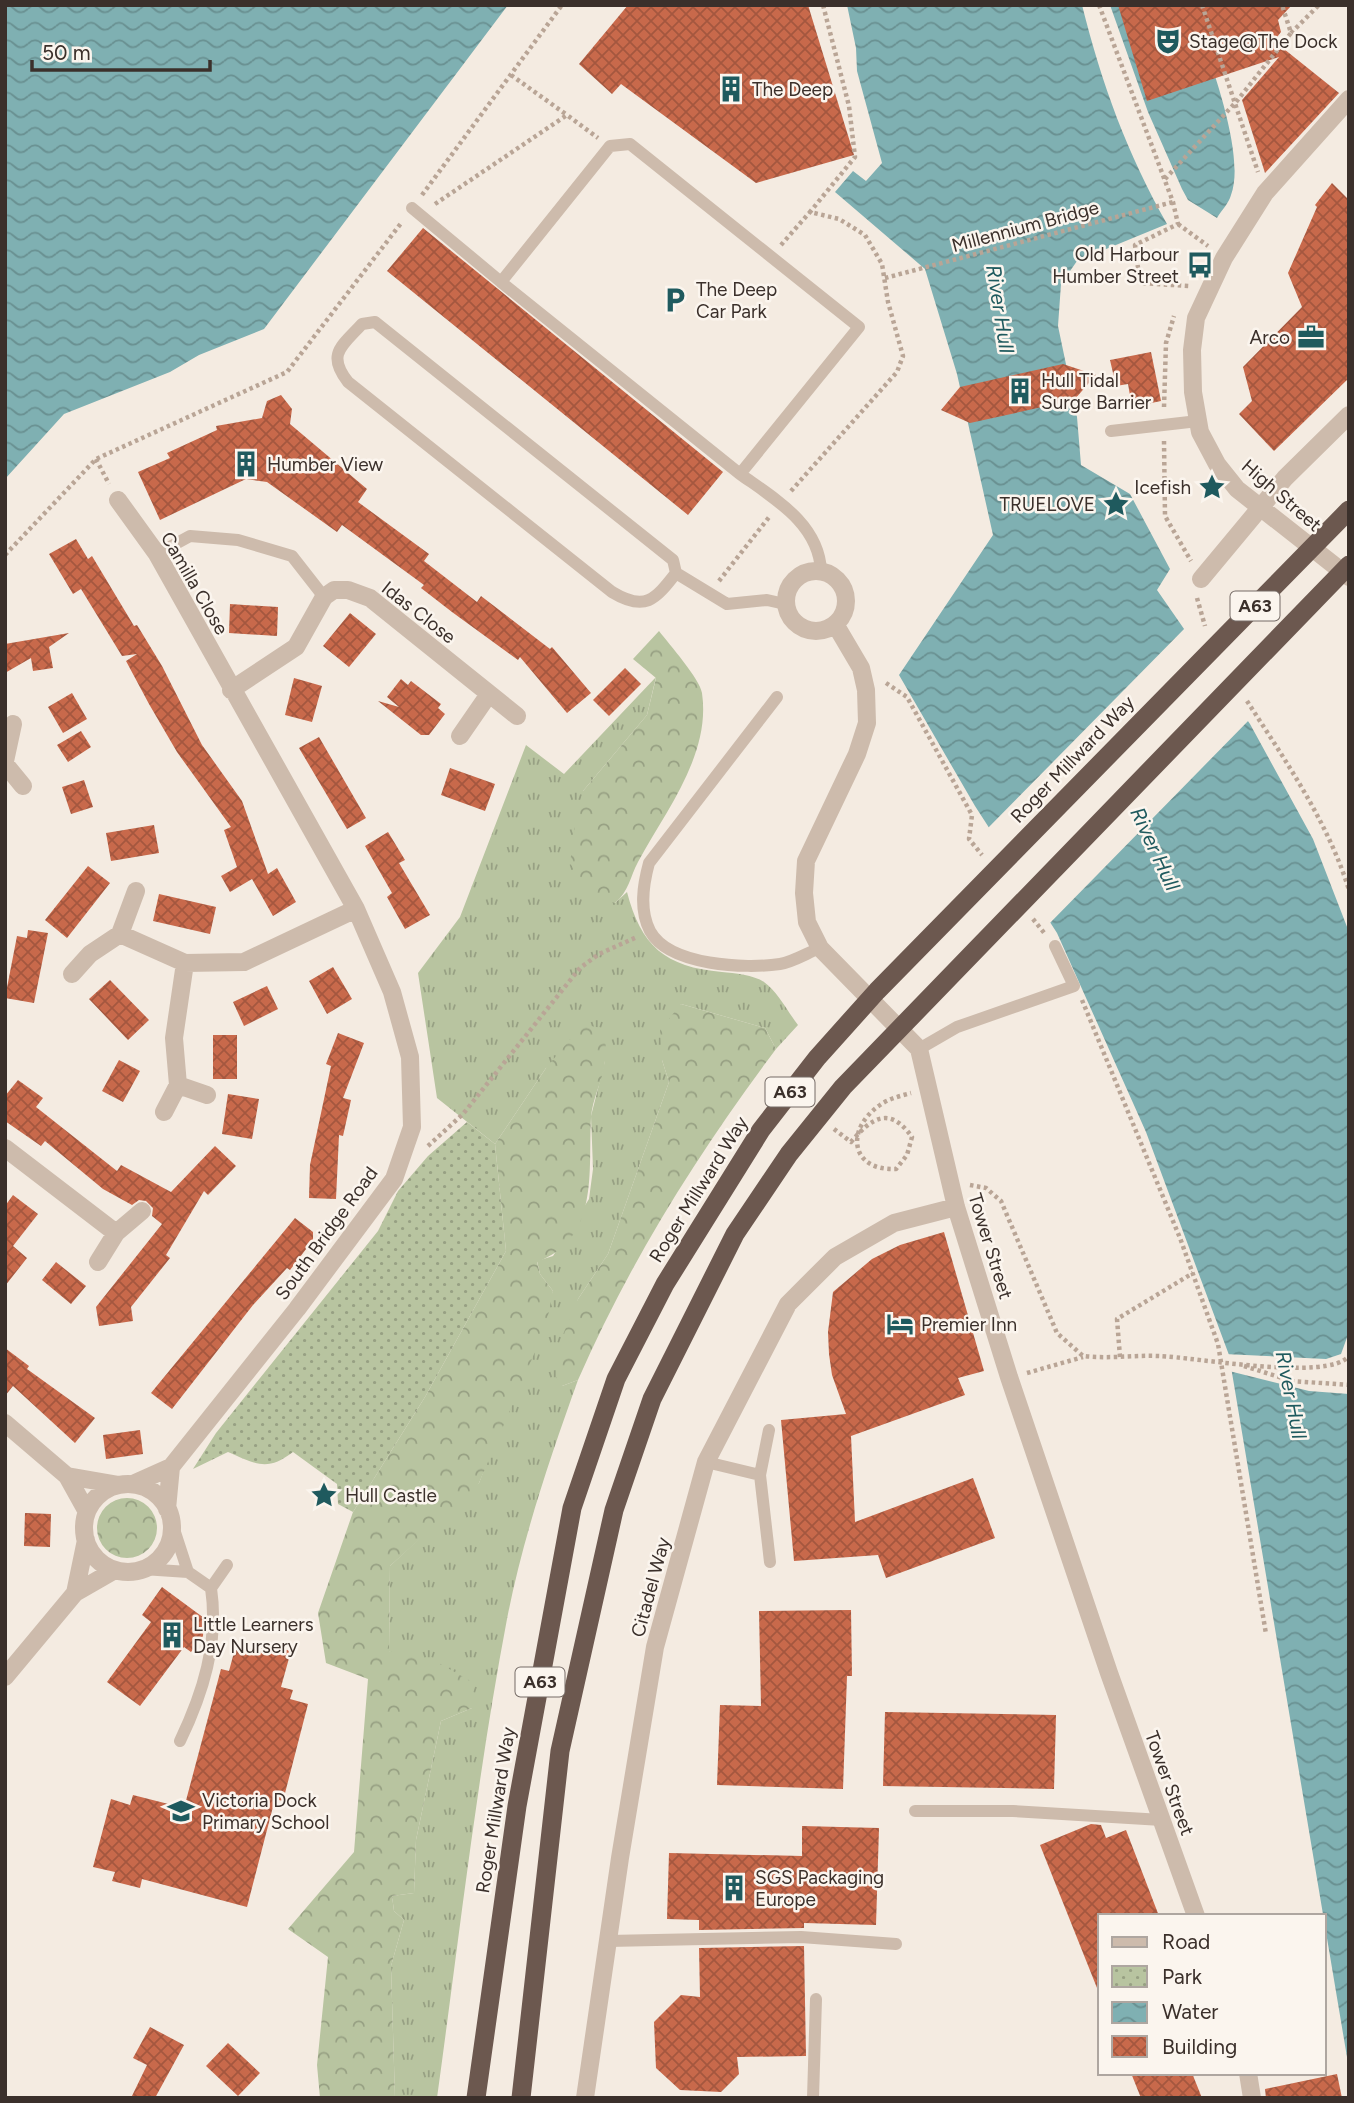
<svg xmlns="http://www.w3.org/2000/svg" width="1354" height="2103" font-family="Figtree,sans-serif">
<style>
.grass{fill:url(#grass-tufts)}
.forest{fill:url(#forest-crowns)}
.park{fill:url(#park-dots)}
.water{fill:url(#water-waves)}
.pier{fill:#f4ebe1}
.building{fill:url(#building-cross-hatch)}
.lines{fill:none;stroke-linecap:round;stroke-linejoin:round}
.path{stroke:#b9a596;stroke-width:4.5;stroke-dasharray:3.5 3.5;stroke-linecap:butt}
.service{stroke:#cdbbac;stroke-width:12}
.minor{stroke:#cdbbac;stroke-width:18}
.trunk{stroke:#6c584f;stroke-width:19}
.labels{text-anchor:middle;stroke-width:5;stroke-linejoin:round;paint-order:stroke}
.shield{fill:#fbf5ee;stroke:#756b66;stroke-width:2}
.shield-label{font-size:18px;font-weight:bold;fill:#3b302b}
.poi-label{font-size:19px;fill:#3b302b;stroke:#fbf5ee;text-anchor:start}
.street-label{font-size:19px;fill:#3b302b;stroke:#fbf5ee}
.water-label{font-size:21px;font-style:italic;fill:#1f5a5e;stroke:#fbf5ee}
</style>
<defs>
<pattern id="grass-tufts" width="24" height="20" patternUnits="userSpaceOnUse" patternTransform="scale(1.75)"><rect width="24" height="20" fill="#b8c4a0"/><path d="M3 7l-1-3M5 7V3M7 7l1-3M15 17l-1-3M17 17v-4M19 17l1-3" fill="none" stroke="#97a083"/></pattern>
<pattern id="forest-crowns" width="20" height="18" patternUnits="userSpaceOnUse" patternTransform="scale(1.75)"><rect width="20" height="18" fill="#b8c4a0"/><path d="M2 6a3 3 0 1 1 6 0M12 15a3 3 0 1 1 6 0" fill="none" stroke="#97a083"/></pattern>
<pattern id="park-dots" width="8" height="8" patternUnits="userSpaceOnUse" patternTransform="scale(1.75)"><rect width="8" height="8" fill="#b8c4a0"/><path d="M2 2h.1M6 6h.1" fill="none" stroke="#97a083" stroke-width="1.8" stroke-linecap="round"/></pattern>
<pattern id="water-waves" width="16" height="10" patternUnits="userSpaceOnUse" patternTransform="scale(1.75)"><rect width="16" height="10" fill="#7fb0b2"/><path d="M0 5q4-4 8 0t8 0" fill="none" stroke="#699091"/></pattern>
<pattern id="building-cross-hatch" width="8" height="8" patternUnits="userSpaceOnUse" patternTransform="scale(1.75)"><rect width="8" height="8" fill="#c8694b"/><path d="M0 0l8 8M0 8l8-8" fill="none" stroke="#a4573f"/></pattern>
</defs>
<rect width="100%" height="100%" fill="#f4ebe1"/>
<path class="grass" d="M656,677L647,715L583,791L615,903L627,892C641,946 665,967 722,972C734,973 754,975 764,982C777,991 788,1012 798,1025L776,1049L765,1028L681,1004L662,1060L669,1082L608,1254L578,1299L562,1386L578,1380C550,1458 523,1537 507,1619C477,1777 459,1938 437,2098H395L391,1966L404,1920L394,1911L392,1896L414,1893L416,1840L441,1721L472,1708L389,1651L390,1566L479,1483L553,1291L540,1274L537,1261L553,1256L589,1199L593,1169L591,1116L605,1061L546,1068L495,1144L437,1098L418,973L460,917L526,745L564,774Z"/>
<path class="forest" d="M659,631C669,644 700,679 702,693C711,755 666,810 638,862C630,877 629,891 615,903L590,895L570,863L576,819L583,791L647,715L656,678L633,659Z
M681,1004L765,1028L776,1049C698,1153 630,1261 578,1380L562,1386L556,1377L559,1344L578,1299L608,1254L669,1082L662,1060L660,1030Z
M583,1024L604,1029C605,1039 607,1051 605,1061C603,1080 592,1099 591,1118C588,1172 600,1238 537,1262L540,1274L553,1291L546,1326L479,1483L463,1509L422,1537L390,1566L389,1651L437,1662L474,1683L472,1708L441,1721L416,1840L414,1893L392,1896L394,1911L404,1920L391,1966L395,2098H320L317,2065L328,1957L288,1929L354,1852L368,1679L326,1663L318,1613L353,1512L425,1397L506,1251L495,1144L546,1068Z
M97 1528a30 30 0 1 1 60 0a30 30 0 1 1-60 0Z"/>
<path class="park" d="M467,1122L495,1144L506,1251L425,1397L353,1512L338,1504L337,1484L293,1452C267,1472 256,1464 228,1452L193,1469L216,1433L378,1231L398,1191L428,1156Z"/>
<path class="water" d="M5,5H508L264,329L199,355L170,372L64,414L5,479Z
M847,5H1082C1102,85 1127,153 1167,224L1077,261L1061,284L1058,326L1077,417L1081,465L1130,494L1170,569L1157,590L1250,724L1313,839L1349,932V2069L1229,1355L1146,1132L1057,933L975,806L899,675L993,535L957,374L925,269L835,192L853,171L866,181L882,163L857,71L856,48Z
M1110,5H1189C1206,47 1247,153 1231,195C1229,203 1221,211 1217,218L1188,200L1182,189L1148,112Z"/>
<path class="pier" d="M1187,626L1251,718L1048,925L986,830Z
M1349,1332V1394L1309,1391L1229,1371L1224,1354L1326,1359L1341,1354Z"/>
<path class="building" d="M628,5H808L854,155L756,183L621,84L612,94L579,64Z
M1118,5H1292L1278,20L1281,32L1274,41L1339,93L1265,173L1242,100L1279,57L1147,101Z
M1332,183L1349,200V378L1274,451L1239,414L1252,401L1243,367L1302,307L1288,273L1317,207L1315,205Z
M423,228L723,472L688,515L387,271Z
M1151,352L1161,401L1132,407L1128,384L1116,386L1110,360Z
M1063,364L1096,375L1074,400L970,423L941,410L960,387Z
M281,395L292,409L290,424L367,489L358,502L429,554L424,561L477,602L481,596L550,649L552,647L591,693L567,713L520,657L518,660L452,612L421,588L424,585L342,525L337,532L267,482L246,479L160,520L138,472L170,458L167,453L217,430L216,426L262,418L267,401Z
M76,539L88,559L92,556L134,626L137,625L162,666L202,745L242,801L268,874L277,868L296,902L273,916L252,879L230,892L221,876L237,867L224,830L231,827L177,752L149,704L126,661L137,654L122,656L81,589L73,594L49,554Z
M230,604L278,607L277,636L229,633Z
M350,613L376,634L349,667L323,646Z
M69,633L49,647L53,668L33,671L31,658L5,673V644Z
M625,668L641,684L609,716L593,700Z
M294,678L322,686L312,722L285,715Z
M401,679L408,685L411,681L441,704L438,708L445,714L429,735H421L378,701L399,707L387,697Z
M72,693L87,719L63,733L48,707Z
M81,731L91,747L68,762L57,745Z
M319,737L366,818L347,829L299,748Z
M450,768L495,784L485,811L441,795Z
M84,780L93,807L71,814L62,787Z
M154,825L159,853L111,861L106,833Z
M388,832L405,860L399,863L430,915L405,929L387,897L392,893L365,846Z
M88,866L110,883L67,938L45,920Z
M159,894L216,907L210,934L153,921Z
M28,930L48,933L34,1003L5,998L17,936L27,938Z
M333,967L352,999L327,1014L309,981Z
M110,980L149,1020L128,1040L89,999Z
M267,986L278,1009L244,1026L233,1002Z
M338,1033L364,1043L343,1098L351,1100L343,1136L339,1135L336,1199L309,1198L310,1165L331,1066L326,1064Z
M213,1035H237V1079H213Z
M119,1060L140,1071L123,1102L102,1091Z
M18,1080L43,1098L36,1107L117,1171L121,1165L171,1192L215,1146L236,1166L208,1195L204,1191L166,1255L170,1258L131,1307L133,1321L99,1326L96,1307L162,1224L152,1216L153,1208L146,1201L139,1200L132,1205L103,1189L45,1141L41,1146L5,1121V1096Z
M228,1094L259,1099L252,1139L222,1134Z
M13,1195L38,1214L13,1246L27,1258L5,1286V1206Z
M295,1218L313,1232V1240L290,1270L287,1268L253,1305L172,1409L151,1393Z
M944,1232L984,1371L958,1378L965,1395L851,1436L855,1522L973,1478L995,1538L886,1578L878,1555L794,1561L781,1420L846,1414L832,1375L829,1354L828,1332L833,1292L872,1259L900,1245Z
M56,1262L86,1286L71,1304L42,1280Z
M5,1348L29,1366L27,1369L95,1418L75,1443L13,1386L5,1396Z
M140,1430L143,1454L106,1459L103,1435Z
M25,1513L51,1514L50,1547L24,1546Z
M162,1587L204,1618L203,1636L191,1652L184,1647L140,1706L107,1682L151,1622L142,1615Z
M851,1610L852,1676H847L843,1789L717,1785L720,1705L761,1706L759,1611Z
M263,1644L291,1651L281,1687L293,1690L290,1699L308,1704L283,1801L275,1799L247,1907L142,1879L140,1888L112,1881L115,1872L93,1867L111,1799L130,1805L133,1795L184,1808L221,1669L229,1671L236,1645L261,1651Z
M885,1712L1056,1715L1054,1789L883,1786Z
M1091,1824L1101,1825L1106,1838L1126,1830L1159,1916H1100L1099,1993L1040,1845Z
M802,1826L879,1828L876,1925L804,1923V1928L699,1930V1920L667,1919L669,1853L802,1856Z
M804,1946L806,2056L737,2057L739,2074L721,2092L680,2090L656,2068L654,2022L681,1995L700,1997L699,1948Z
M150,2027L184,2045L155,2098H131L147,2065L133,2058Z
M228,2043L260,2073L238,2096L206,2066Z
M1131,2073H1192L1202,2098H1141Z
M1337,2074L1342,2098H1266L1265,2089Z"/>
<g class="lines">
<path class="path" d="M1099,5L1173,202L1178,224L1135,245L1140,283L1189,286
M1202,5L1258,172
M1291,33L1319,5
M511,75L567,115
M1165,179L1236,102L1291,33L1282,5
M422,195L562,5
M435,204L567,115L598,138
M1178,224L1208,246
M781,245L810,212
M885,278L1173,202
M1164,407L1166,343L1174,316
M1164,441L1165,516L1191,561
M96,459L109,484
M791,491L897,372L903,356L888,302L882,264L865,235L839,219L810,212L855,157L849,106L823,5
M5,555L96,459L287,372L402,222
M719,581L770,516
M1197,598L1205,626
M886,683L907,697L972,815L969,839L982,855
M1247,701C1285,760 1328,822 1349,890
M1033,919L1045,934
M1082,1000L1180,1238L1218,1344L1266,1634
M834,1129L851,1142C872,1117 890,1106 912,1137L907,1155L896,1169C850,1171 845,1129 880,1105C888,1099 900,1096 911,1093
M428,1146L463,1114L580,968L599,954L637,937
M970,1185L986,1188L1001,1201L1057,1333L1083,1356C1108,1359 1133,1355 1159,1356C1194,1357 1328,1382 1349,1356
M1120,1357L1117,1319L1193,1273
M1244,1366L1292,1381L1349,1385
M1027,1373L1083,1357"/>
<path class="service" d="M412,208L501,282
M1111,431L1198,421
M740,474L859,327L630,144L610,146L501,282L740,474C775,499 819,524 821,571
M157,554L190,536L238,540L292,556L324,597
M676,573C655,600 645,612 612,592L348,382C326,354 342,346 362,324L375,322L673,560L676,573L727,604L767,600L785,604
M777,697L649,863C643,885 639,910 650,931C669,966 746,969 780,964C793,962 807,953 820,948
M919,1049L957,1027L1074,986L1055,946
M706,1462L760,1475L770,1562
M760,1475L769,1430
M172,1523L188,1572
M143,1569L188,1572L211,1588
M180,1741C203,1693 219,1643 211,1588L227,1565
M915,1811H1013L1162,1820
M608,1941L801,1937L896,1944
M813,2098L816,1999"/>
<path class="minor" d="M1349,99L1265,193L1224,258L1196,318L1192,350L1193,392L1200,432L1217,464L1237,489L1349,577
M118,500L157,554L356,909L392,992L410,1057L412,1127L394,1179L297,1309L171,1467L133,1484
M786 601a30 30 0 1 1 60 0a30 30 0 1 1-60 0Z
M1201,579L1285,478L1349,415
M831,627L838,629L861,668L866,690L867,723L857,754L806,861L804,893L807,922L820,948L919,1049L956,1207L1009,1377L1109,1673L1196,1916
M231,690L296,647L324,597L334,590H348L370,598L517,716
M460,736L489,694
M5,761L13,724
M5,764L23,786
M120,934L185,963L244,962L356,909
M72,974L90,954L120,934L136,891
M178,1085L174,1038L185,963
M164,1112L178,1085L207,1095
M5,1148L116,1233
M98,1262L116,1233L142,1211
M5,1423L67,1476L87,1512
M67,1476L119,1485
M84 1528a44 44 0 1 1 88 0a44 44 0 1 1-88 0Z
M167,1509L171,1467
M75,1593L86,1540
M5,1677L75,1593L115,1570
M1248,2073L1252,2098
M585,2098L620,1858L655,1647L706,1462L788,1304L835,1257L894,1223L956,1207"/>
<path class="trunk" d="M476,2098L517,1806L572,1508L616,1379L665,1284L761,1130L817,1058L877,991L1349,510
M521,2098L560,1751L614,1510L652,1399L735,1234L789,1154L843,1087L1349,565"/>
</g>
<defs>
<g id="theatre-bare" transform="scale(2.1)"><path d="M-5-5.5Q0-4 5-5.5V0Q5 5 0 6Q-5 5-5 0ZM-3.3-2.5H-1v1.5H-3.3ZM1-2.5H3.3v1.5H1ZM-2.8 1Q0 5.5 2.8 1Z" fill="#1f5a5e" stroke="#fbf5ee" stroke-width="2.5" paint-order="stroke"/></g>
<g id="building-bare" transform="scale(2.1)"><path d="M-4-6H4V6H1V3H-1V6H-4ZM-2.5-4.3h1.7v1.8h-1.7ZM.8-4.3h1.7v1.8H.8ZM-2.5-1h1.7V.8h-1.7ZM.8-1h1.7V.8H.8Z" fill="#1f5a5e" stroke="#fbf5ee" stroke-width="2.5" paint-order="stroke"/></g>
<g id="bus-bare" transform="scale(2.1)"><path d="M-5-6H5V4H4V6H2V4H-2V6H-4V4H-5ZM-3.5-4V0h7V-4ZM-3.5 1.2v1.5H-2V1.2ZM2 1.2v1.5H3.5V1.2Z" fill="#1f5a5e" stroke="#fbf5ee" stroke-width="2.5" paint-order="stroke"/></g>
<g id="parking-bare" transform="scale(2.1)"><path d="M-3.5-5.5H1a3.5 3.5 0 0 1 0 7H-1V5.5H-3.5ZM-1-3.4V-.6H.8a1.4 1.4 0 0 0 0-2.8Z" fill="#1f5a5e" stroke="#fbf5ee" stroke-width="2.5" paint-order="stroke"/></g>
<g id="office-bare" transform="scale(2.1)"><path d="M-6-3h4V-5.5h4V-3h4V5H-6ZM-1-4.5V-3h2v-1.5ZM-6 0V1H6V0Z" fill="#1f5a5e" stroke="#fbf5ee" stroke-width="2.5" paint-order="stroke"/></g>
<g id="sight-bare" transform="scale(2.1)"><path d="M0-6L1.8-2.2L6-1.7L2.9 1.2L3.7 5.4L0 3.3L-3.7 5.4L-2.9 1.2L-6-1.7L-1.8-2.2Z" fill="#1f5a5e" stroke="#fbf5ee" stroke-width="2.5" paint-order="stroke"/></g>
<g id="hotel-bare" transform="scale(2.1)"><path d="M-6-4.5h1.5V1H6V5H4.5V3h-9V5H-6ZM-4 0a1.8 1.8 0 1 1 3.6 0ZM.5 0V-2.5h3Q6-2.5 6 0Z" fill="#1f5a5e" stroke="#fbf5ee" stroke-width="2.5" paint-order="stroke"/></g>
<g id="school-bare" transform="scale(2.1)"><path d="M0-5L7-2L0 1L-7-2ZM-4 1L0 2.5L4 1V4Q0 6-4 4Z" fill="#1f5a5e" stroke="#fbf5ee" stroke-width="2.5" paint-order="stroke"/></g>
</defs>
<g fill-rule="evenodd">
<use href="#theatre-bare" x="1168" y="41"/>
<use href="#building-bare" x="731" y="89"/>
<use href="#bus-bare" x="1200" y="265"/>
<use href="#parking-bare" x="675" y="300"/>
<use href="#office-bare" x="1311" y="337"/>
<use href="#building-bare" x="1020" y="391"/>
<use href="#building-bare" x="246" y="464"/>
<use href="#sight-bare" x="1212" y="487"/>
<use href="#sight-bare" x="1116" y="504"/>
<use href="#hotel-bare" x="900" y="1324"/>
<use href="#sight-bare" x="324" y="1495"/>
<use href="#building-bare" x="172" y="1635"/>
<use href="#school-bare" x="181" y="1811"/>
<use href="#building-bare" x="734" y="1888"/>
</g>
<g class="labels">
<g class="shield">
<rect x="1230.5" y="591.5" width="49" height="29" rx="5"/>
<rect x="765.5" y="1077.5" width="49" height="29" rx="5"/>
<rect x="515.5" y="1667.5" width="49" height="29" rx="5"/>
</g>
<g class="shield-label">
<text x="1255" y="612">A63</text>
<text x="790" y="1098">A63</text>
<text x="540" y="1688">A63</text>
</g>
<g class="poi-label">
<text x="1189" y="48">Stage@The Dock</text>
<text x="752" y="96">The Deep</text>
<text x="1179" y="261" text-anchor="end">Old Harbour<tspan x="1179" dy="22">Humber Street</tspan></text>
<text x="696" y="296">The Deep<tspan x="696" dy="22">Car Park</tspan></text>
<text x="1290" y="344" text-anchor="end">Arco</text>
<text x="1041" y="387">Hull Tidal<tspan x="1041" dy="22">Surge Barrier</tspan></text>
<text x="267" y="471">Humber View</text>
<text x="1191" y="494" text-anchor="end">Icefish</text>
<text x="1095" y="511" text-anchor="end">TRUELOVE</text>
<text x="921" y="1331">Premier Inn</text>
<text x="345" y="1502">Hull Castle</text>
<text x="193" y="1631">Little Learners<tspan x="193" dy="22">Day Nursery</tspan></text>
<text x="202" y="1807">Victoria Dock<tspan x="202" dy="22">Primary School</tspan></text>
<text x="755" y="1884">SGS Packaging<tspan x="755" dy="22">Europe</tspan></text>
</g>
<g class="street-label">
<text transform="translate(1025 226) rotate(-15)" y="7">Millennium Bridge</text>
<text transform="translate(1282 495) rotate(41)" y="7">High Street</text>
<text transform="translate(195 583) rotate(60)" y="7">Camilla Close</text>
<text transform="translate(419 612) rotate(38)" y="7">Idas Close</text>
<text transform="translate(1072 759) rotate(-46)" y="7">Roger Millward Way</text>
<text transform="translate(698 1189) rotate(-58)" y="7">Roger Millward Way</text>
<text transform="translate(326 1233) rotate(-54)" y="7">South Bridge Road</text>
<text transform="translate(991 1246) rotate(73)" y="7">Tower Street</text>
<text transform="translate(650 1587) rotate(-75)" y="7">Citadel Way</text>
<text transform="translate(1170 1783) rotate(70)" y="7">Tower Street</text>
<text transform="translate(495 1810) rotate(-81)" y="7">Roger Millward Way</text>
</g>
<g class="water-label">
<text transform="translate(1000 309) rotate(81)" y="7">River Hull</text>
<text transform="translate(1155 849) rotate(65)" y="7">River Hull</text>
<text transform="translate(1291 1395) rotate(79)" y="7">River Hull</text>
</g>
</g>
<rect width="1354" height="2103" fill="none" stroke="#3b302b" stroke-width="14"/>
<rect x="1098" y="1914" width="228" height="161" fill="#fbf5ee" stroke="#aea6a0" stroke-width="2"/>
<rect x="1112" y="1937" width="35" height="10" fill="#cdbbac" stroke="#aea6a0" stroke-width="2"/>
<text x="1162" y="1949" font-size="21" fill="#3b302b">Road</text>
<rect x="1112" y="1966" width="35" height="21" fill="url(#park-dots)" stroke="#aea6a0" stroke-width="2"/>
<text x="1162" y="1984" font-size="21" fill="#3b302b">Park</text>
<rect x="1112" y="2002" width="35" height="21" fill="url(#water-waves)" stroke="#aea6a0" stroke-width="2"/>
<text x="1162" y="2019" font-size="21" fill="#3b302b">Water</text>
<rect x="1112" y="2036" width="35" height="21" fill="url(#building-cross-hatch)" stroke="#aea6a0" stroke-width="2"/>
<text x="1162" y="2054" font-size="21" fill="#3b302b">Building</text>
<path d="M32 60v10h178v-10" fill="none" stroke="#3b302b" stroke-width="3.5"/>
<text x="42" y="60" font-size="21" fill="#3b302b" stroke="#fbf5ee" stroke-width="5" paint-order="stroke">50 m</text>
</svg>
